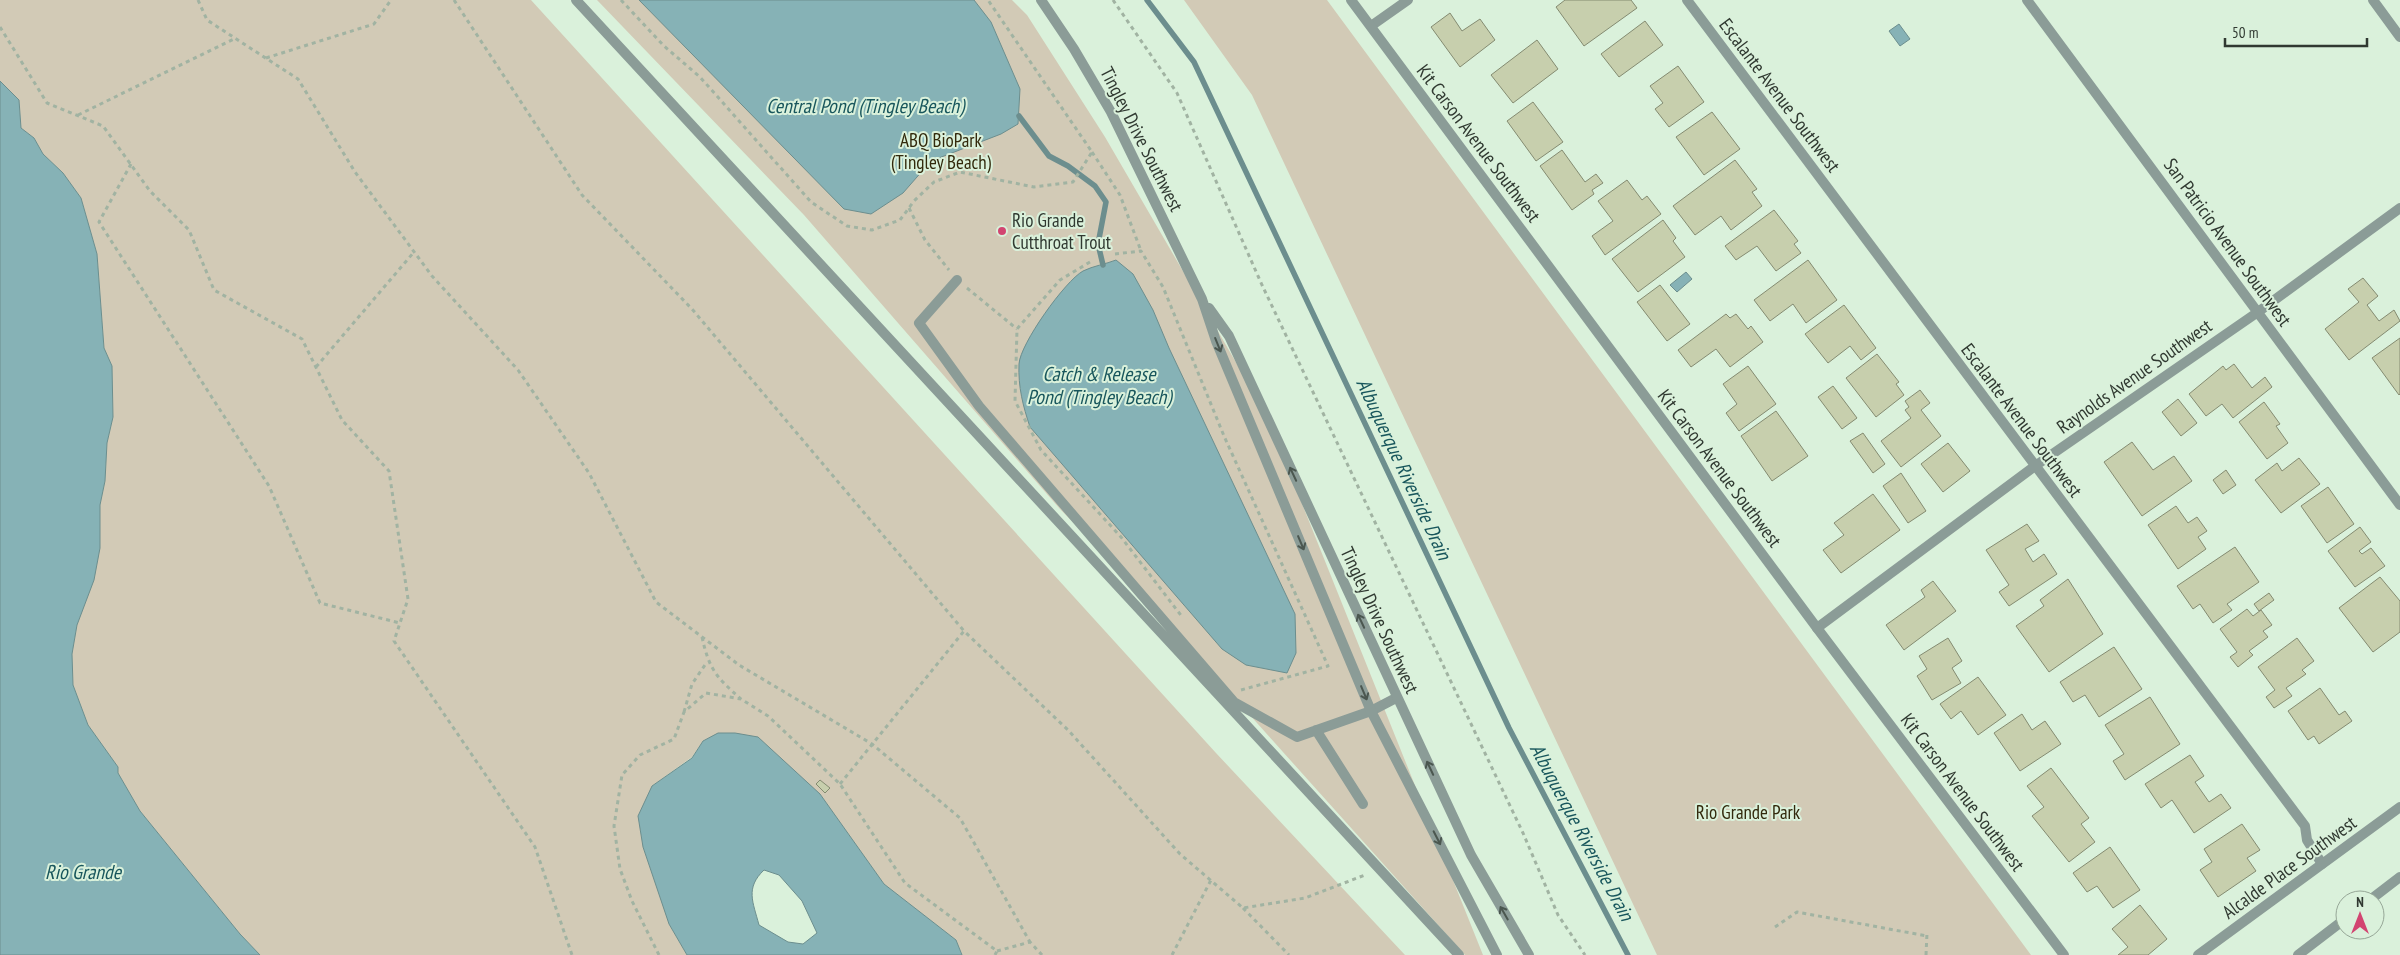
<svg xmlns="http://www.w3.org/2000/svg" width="2400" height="955" font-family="'PT Sans Narrow',sans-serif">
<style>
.green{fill:#d2cab6}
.water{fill:#86b2b6;stroke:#6c8e8e;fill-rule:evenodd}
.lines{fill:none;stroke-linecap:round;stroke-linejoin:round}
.stream{stroke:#6c8e8e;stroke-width:5.5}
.building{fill:#c7cfad;stroke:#848b71}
.path{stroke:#a1b3a2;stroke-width:3;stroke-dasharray:4 4;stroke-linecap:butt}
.service{stroke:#8b9c97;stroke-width:10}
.minor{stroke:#8b9c97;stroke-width:10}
.tertiary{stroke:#8b9c97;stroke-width:10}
.oneway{stroke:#4b5750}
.poi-dot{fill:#d24571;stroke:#daf1db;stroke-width:2}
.labels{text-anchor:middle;stroke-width:4;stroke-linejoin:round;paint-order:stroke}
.street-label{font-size:19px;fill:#303931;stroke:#daf1db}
.park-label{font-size:19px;fill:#32290c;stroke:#daf1db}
.poi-label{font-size:19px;fill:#303931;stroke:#daf1db;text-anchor:start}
.water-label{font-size:20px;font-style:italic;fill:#18565c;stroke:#daf1db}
</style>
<rect width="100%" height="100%" fill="#daf1db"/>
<path class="green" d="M0,0H531L1216,753L1405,955H962L956,940L884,884L820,794L735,733L703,741L692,757L652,786L669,924L687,955H260L240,934L140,811L118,773V767L88,725L73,685L72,653L77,625L100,548V505L105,481L107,443L113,417L112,366L104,348L97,254L81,198L63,173L43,154L34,138L21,128L19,100L0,81Z
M597,0H1012L1027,15L1105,137L1266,414L1483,955H1465L1118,568L1060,509L804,215Z
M1184,0H1327L2031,955H1657L1252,95Z"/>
<path class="water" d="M639,0H974L991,22L1020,89L1018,124L1001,134L931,161L903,193L871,214L844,209Z
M1899,24L1910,39L1900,46L1889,31Z
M0,81L19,100L21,128L34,138L43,154L63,173L81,198L97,254L104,348L112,366L113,417L107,443L105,481L100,505V548L94,580L77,625L72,654L73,685L88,725L118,767V773L140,811L240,934L260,955H0Z
M1116,260L1133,274L1153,310L1169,348L1295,614L1296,653L1287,673L1246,665L1222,649L1030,427C1023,406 1018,387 1019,364C1020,344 1065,281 1083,271C1093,266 1106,264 1116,260Z
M1686,272L1692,279L1677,292L1670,285Z
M718,733H735L758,737L820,794L884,884L956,940L962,955H687L669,924L643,847L638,816L652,786L692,758L703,741ZM764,870L779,875L802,901L817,933L803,944L788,942L759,925C753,902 745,888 764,870Z"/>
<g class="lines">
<path class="stream" d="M1147,0L1194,62L1509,728L1628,955
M1019,116L1049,156L1068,166L1095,186L1106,202L1098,244L1103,265"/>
</g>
<path class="building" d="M1565,0H1631L1637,8L1584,46L1556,7Z
M1450,13L1462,31L1480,19L1495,40L1460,67L1431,27Z
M1645,21L1663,45L1619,77L1601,54Z
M1537,40L1558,69L1513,103L1491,75Z
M1678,66L1704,102L1669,127L1655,109L1663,103L1650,86Z
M1533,102L1563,142L1536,161L1507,121Z
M1712,112L1740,149L1704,175L1676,137Z
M1562,150L1585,182L1596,174L1603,183L1592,190L1594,194L1572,210L1540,166Z
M1735,160L1757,189L1752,192L1762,206L1731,230L1721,216L1695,235L1673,206Z
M1627,180L1642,200L1647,196L1661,214L1605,255L1592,236L1613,221L1598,201Z
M1774,210L1798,241L1794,244L1801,253L1776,271L1757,246L1736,260L1725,246Z
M1663,220L1676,238L1673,241L1685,257L1638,292L1612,259Z
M1808,260L1837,300L1806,323L1793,304L1770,321L1754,300Z
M2363,278L2378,296L2367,305L2379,321L2394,310L2400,321L2349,360L2325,329L2359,302L2348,289Z
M1660,285L1690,324L1667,341L1637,302Z
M1844,305L1876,348L1861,360L1850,346L1828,363L1805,334Z
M1726,314L1730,318L1736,314L1748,329L1751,326L1763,342L1730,367L1716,349L1691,367L1678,350Z
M2400,338V394L2399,395L2372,358Z
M1877,354L1899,382L1896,384L1904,395L1876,417L1846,378Z
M2234,364L2252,388L2265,377L2272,387L2233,418L2222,404L2206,416L2189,394L2223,366L2226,370Z
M1748,366L1776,404L1739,431L1726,413L1737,404L1723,384Z
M1833,386L1857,418L1842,429L1818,397Z
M1920,390L1930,403L1921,410L1941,436L1901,467L1881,441L1911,418L1905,410L1909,407L1905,401Z
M2178,399L2197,423L2181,436L2162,412Z
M2264,402L2280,424L2276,426L2288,443L2267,459L2239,422Z
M1776,411L1808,456L1772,481L1741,436Z
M1863,433L1885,464L1873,473L1850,441Z
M2132,442L2153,470L2174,456L2192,481L2142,516L2104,462Z
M1948,443L1970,471L1943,492L1921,464Z
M2299,458L2320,484L2281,513L2255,480L2277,463L2282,471Z
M2226,470L2236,485L2223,494L2213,480Z
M1901,473L1926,511L1908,523L1883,486Z
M2328,487L2354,524L2327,543L2301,506Z
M1873,494L1900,530L1841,573L1823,550L1844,535L1834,523Z
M2176,506L2188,523L2197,517L2207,531L2198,537L2206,549L2178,569L2148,525Z
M2027,524L2039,541L2025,549L2033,562L2044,554L2057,574L2009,606L1999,592L2009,585L1986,550Z
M2360,527L2371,542L2359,551L2362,554L2371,548L2385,566L2355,587L2328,551Z
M2235,547L2259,582L2227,604L2232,610L2213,623L2200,604L2193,609L2177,586Z
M2380,577L2400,601V632L2373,652L2339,608Z
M2068,579L2103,634L2049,672L2016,626L2044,606L2040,600Z
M1933,581L1956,611L1904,650L1886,625L1925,597L1921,590Z
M2269,593L2274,600L2259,611L2254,604Z
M2247,609L2253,616L2261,610L2272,625L2263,631L2268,637L2249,651L2253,655L2238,667L2230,657L2237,652L2220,629Z
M1948,638L1962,661L1952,668L1961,683L1932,700L1917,676L1927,669L1919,656Z
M2297,638L2314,661L2302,670L2306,674L2286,688L2292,696L2274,708L2266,697L2275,690L2258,667Z
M2114,647L2142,689L2099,717L2085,695L2073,702L2060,682Z
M1978,677L2006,715L1978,735L1961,711L1951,719L1940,704Z
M2320,688L2339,715L2345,711L2352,721L2319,744L2314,736L2308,740L2288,711Z
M2150,697L2180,744L2125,780L2113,761L2124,754L2105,725Z
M2022,714L2032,730L2045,721L2061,744L2020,771L1994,733Z
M2190,755L2204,776L2195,782L2209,802L2221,794L2231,808L2194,833L2172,800L2161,808L2145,784Z
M2051,768L2089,818L2081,824L2095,842L2069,862L2032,816L2044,807L2027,786Z
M820,780L830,788L825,793L816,784Z
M2242,824L2260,850L2247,858L2256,871L2218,897L2200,870L2212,862L2204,849Z
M2110,847L2140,890L2113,908L2097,886L2087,892L2073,873Z
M2140,905L2167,939L2148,955H2118L2128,947L2112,929Z"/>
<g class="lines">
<path class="path" d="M198,0L207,20L298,79L355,172L432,276L518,370L589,473L656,602L739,665L872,744L960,818L1030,942
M454,0L582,195L692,309L964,631
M621,0L664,46L700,77L811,202L847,226L872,230L900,220L914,201L934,182L960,172L1034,187L1073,182L1092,152L988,0
M1113,0L1177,93L1262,285L1523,833L1558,915L1585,955
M0,27L47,103L103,126L150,191L189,230L214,290L302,339L342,420L389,471L408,599L394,641L535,847L572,955
M266,58L374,24L391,0
M78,115L236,38
M1092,152L1120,195L1141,251
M131,164L99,222L269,486L320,603L400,623
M909,208L925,240L949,270
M1115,254L1141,251L1163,287L1224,436L1328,666L1241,690
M1090,262L1060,280L1017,329L1015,401L1041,450L1121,537L1183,618
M967,288L1017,329
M316,367L414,252
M702,637C709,669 716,677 741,699
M684,712L692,684L707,662
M840,784L964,631L1068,730L1180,854L1243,908L1305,898L1365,875
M1243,908L1289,955
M1775,927L1797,912L1927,936
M997,951L1030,942L1042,955
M659,955L632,901L620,869L614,826L622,775L640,755L674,739L684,712L706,693L741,699L768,716L840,784L905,883L997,951L995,955
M1172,955L1211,880
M1926,955L1927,933"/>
<path class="service" d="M576,0L1459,955
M957,280L919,323L979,406L1234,702L1297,737L1371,711L1396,698
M1316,730L1363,804
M2370,900L2400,877
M2298,955L2345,919"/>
<path class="minor" d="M1687,0L2305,826L2307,840L2322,864
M2027,0L2400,505
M2373,0L2400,37
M1371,26L1408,0
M1817,628L2035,466L2258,312L2400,208"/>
<path class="tertiary" d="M1041,0L1074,49L1111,112L1202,299L1216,341L1371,711L1497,955
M1351,0L1817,628L2064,955
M1209,308L1229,336L1471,855L1529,955
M2198,955L2400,807"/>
</g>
<defs><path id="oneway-shaft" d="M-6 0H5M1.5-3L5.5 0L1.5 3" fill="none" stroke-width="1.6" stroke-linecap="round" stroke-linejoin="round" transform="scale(1.25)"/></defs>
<g class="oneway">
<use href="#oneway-shaft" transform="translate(1218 345) rotate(68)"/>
<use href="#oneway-shaft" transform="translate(1293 474) rotate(-115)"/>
<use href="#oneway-shaft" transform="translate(1301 543) rotate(67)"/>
<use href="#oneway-shaft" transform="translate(1361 621) rotate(-115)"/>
<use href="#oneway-shaft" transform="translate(1364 693) rotate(67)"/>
<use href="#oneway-shaft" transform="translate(1430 768) rotate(-115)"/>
<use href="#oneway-shaft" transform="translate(1437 838) rotate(63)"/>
<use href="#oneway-shaft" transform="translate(1504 913) rotate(-120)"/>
</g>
<circle class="poi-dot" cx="1002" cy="231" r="5"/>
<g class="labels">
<g class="street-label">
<text transform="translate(1780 95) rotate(53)" y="7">Escalante Avenue Southwest</text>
<text transform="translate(1142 139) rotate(63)" y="7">Tingley Drive Southwest</text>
<text transform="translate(1479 143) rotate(53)" y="7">Kit Carson Avenue Southwest</text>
<text transform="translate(2228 242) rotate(54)" y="7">San Patricio Avenue Southwest</text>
<text transform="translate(2134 376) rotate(-35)" y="7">Raynolds Avenue Southwest</text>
<text transform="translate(2022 420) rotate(53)" y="7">Escalante Avenue Southwest</text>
<text transform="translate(1720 468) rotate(53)" y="7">Kit Carson Avenue Southwest</text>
<text transform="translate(1380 620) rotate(65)" y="7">Tingley Drive Southwest</text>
<text transform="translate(1963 792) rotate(53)" y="7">Kit Carson Avenue Southwest</text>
<text transform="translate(2289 867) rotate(-36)" y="7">Alcalde Place Southwest</text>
</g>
<g class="park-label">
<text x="941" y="147">ABQ BioPark<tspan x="941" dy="22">(Tingley Beach)</tspan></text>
<text x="1748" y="819">Rio Grande Park</text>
</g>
<g class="poi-label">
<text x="1012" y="227">Rio Grande<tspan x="1012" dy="22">Cutthroat Trout</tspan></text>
</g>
<g class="water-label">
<text x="865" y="113">Central Pond (Tingley Beach)</text>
<text x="1099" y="381">Catch &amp; Release<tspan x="1099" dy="23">Pond (Tingley Beach)</tspan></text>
<text transform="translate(1404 469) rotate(65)" y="7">Albuquerque Riverside Drain</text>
<text transform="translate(1582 832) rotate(62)" y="7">Albuquerque Riverside Drain</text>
<text x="83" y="879">Rio Grande</text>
</g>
</g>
<g transform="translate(2360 915)"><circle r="24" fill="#daf1db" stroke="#96a797"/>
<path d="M0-4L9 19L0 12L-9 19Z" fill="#d24571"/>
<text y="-8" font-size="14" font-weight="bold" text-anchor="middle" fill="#303931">N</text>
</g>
<path d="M2225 38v8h142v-8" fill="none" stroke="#303931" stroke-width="2.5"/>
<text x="2232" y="38" font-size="15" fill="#303931" stroke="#daf1db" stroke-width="4" paint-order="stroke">50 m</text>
</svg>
